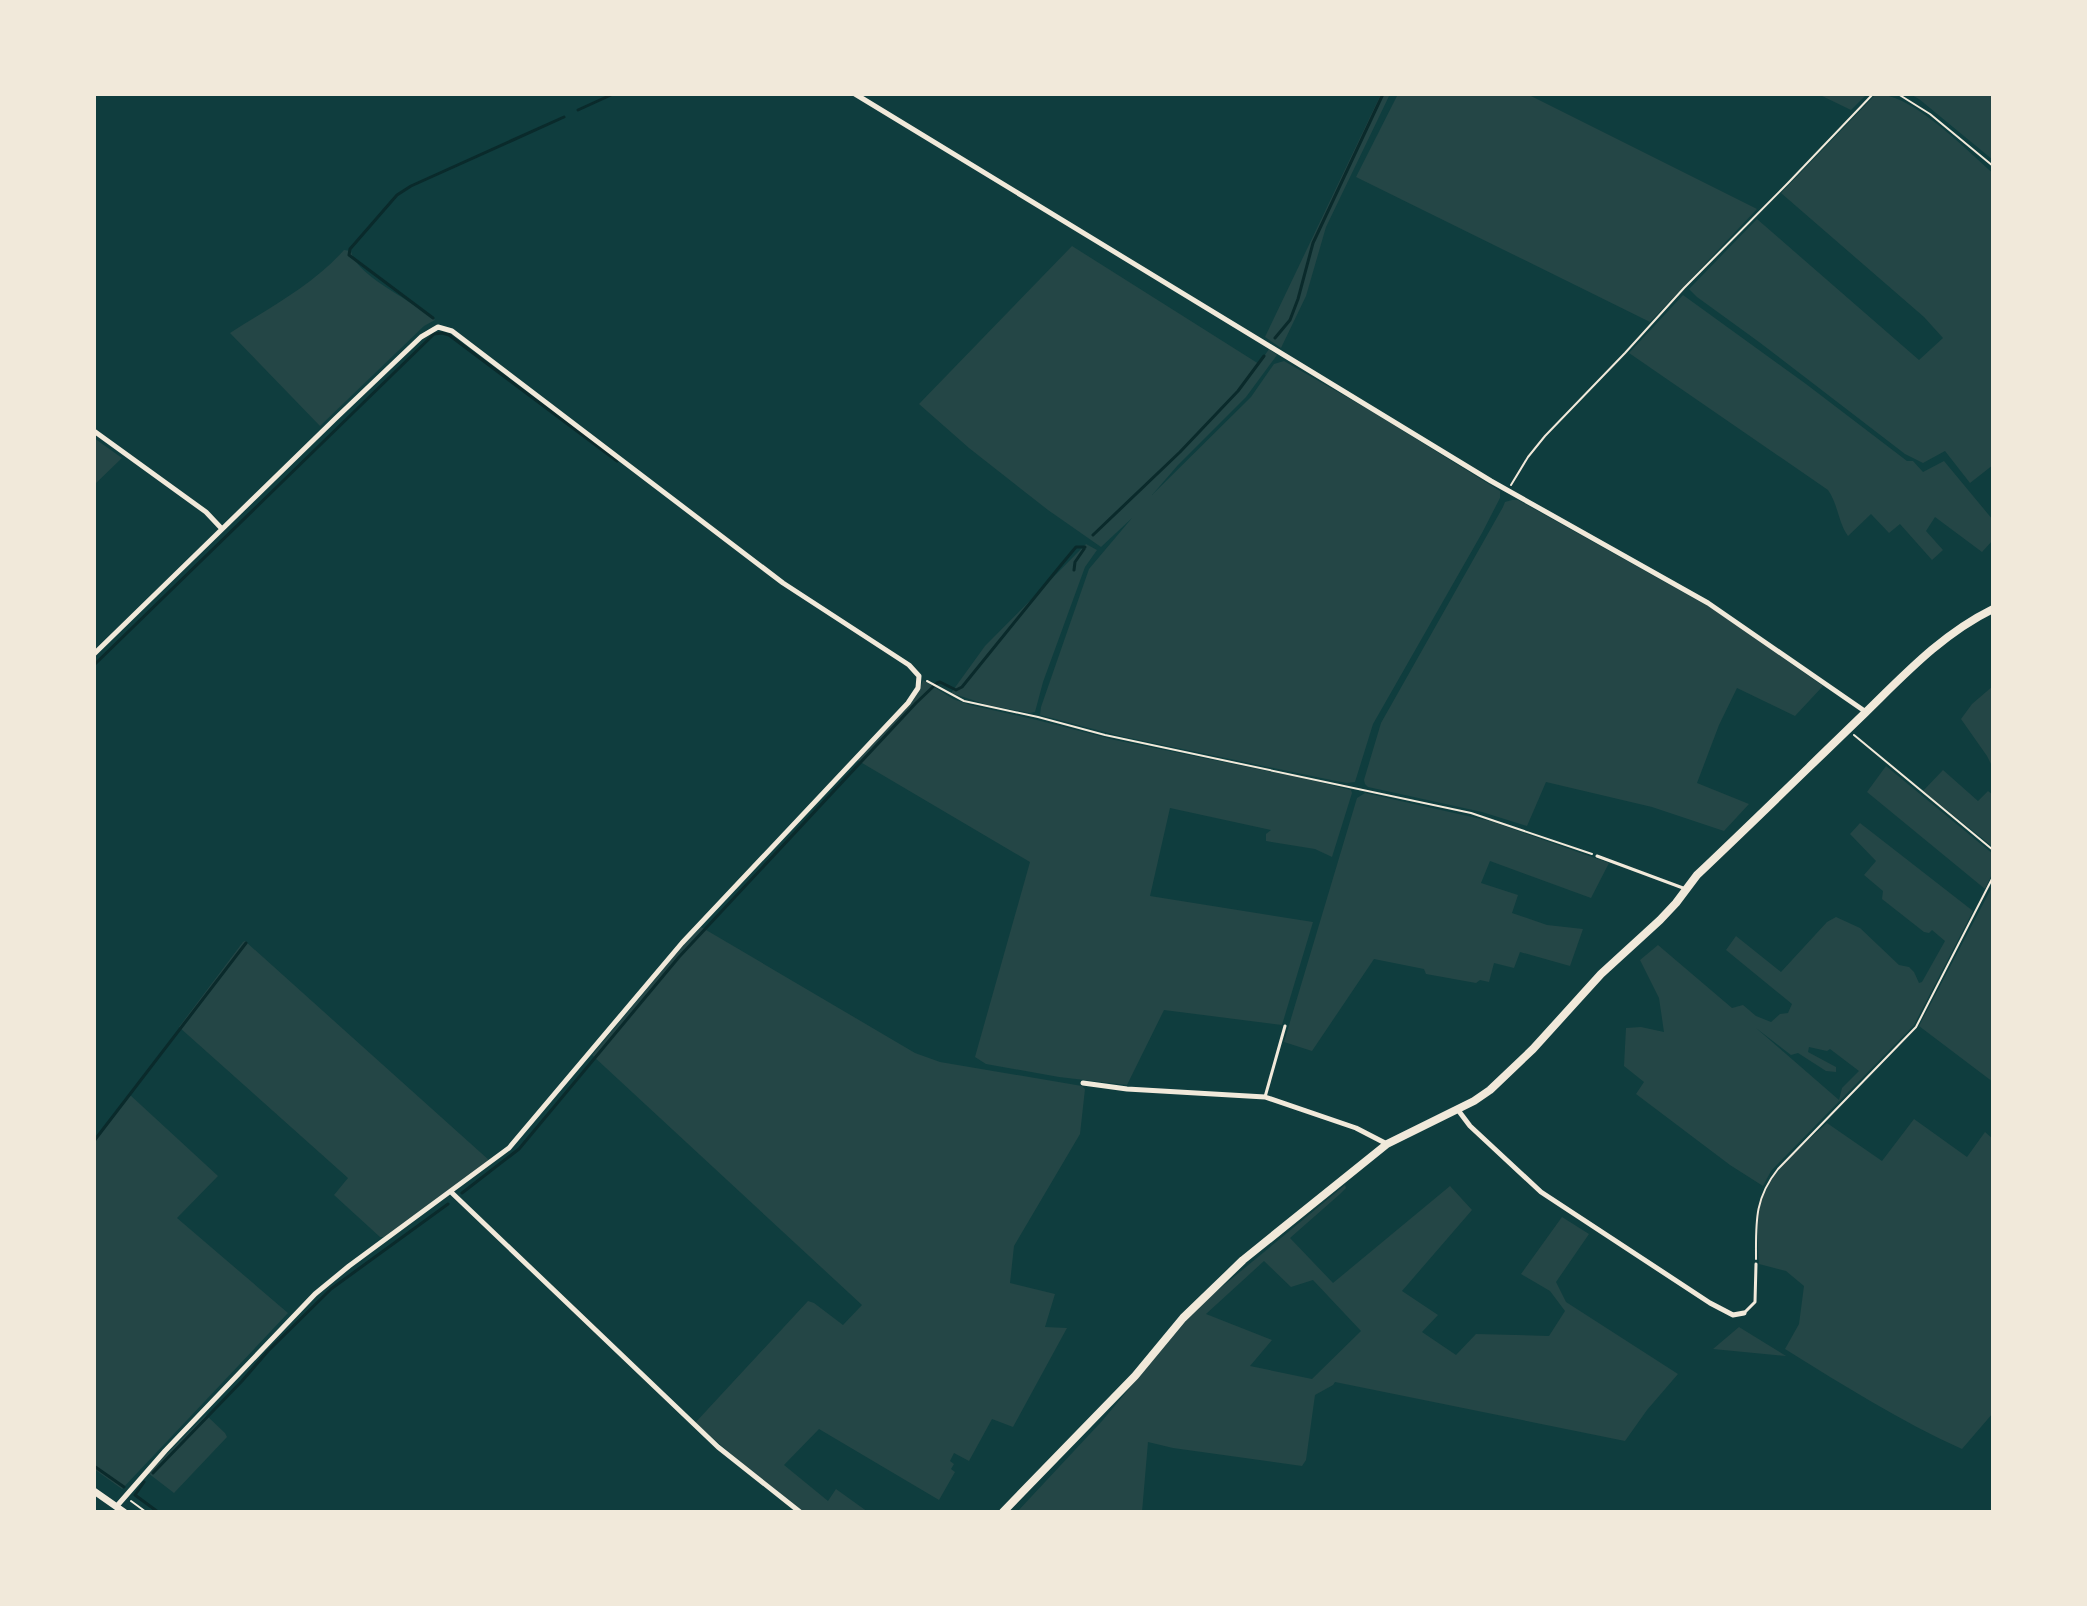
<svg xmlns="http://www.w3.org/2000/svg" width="2087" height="1606" font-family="Figtree,sans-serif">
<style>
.green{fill:#244646;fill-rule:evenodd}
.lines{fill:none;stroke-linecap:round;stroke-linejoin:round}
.stream{stroke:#0a2a2b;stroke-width:3}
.path{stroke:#f1e9da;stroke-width:2}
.service{stroke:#f1e9da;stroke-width:3}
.minor{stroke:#f1e9da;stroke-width:5}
.tertiary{stroke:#f1e9da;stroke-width:7}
.secondary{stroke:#f1e9da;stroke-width:8}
</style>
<rect width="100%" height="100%" fill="#0f3d3e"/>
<path class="green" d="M1381,94H1390L1326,227L1306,296L1281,348L1265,337Z
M1398,94H1527L1757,209L1650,322L1356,177Z
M1818,94H1867L1851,110Z
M1876,94C1913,94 1965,149 1993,173V465L1970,483L1945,451L1923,463L1905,454L1759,342L1697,297L1689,289L1757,219L1919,360L1943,338L1924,317L1781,193Z
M1910,94H1993V160L1919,99Z
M1072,246L1259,364L1269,349L1277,355L1246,397L1178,465L1152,495L1251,397L1274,364L1284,361L1371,411L1500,491V498L1482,533L1373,724L1355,782L1347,783L1331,780L1120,736L1040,715L1041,707L1089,569L1132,518L1101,547L1048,510L969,448L919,404Z
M344,250L351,251C355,276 416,302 435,320L424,326L320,426L230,333C269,308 313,285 344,250Z
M1683,295L1806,384L1907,461H1913L1923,472L1944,461L1993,520V540L1982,552L1935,517L1926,531L1943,550L1932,560L1900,524L1889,533L1871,514L1848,536C1838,522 1838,504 1828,490L1629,353Z
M94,438L122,458L94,485Z
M1512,500H1518L1713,609L1823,686L1795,716L1737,688L1719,725L1697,783L1749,804L1724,831L1652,807L1546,782L1527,826L1482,812L1368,787L1365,784L1364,780L1381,723L1503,507L1505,502Z
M1086,544L1097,550L1085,567L1043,682L1035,712L1030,713L988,705L951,693L985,646Z
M923,680L953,699L970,705L1037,720L1115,740L1302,778L1351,790L1352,793L1332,857L1315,849L1266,841V834L1271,830L1170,808L1150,896L1313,922L1282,1025L1164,1010L1127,1085L1059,1077L986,1064L975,1057L1030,862L857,760L912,702L918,693Z
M1993,686V768L1987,756L1961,719L1972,704Z
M1886,766L1993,854V872L1985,889L1867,792Z
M1943,770L1978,801L1988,791L1993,795V847L1923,791Z
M1365,793L1490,821L1609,863L1591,898L1490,861L1481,883L1518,895L1512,913L1547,925L1583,929L1570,966L1520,952L1514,968L1494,963L1489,982L1480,980L1476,983L1426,974L1424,969L1374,959L1312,1051L1284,1042L1357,798Z
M1860,823L1973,911L1914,1025L1771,1171L1763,1186L1730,1165L1636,1094L1644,1082L1624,1066L1626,1028L1641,1027L1664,1032L1659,998L1640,960L1658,945L1732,1008L1743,1005L1756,1016L1771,1022L1780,1014L1788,1013L1792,1004L1726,950L1736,936L1781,972L1827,922L1836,917L1860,928L1899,965L1909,967L1914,972L1919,983L1922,982L1945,941L1932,930L1929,933L1924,932L1882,899L1883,891L1864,875L1876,861L1850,834ZM1756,1028L1791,1055L1798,1053L1826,1071L1836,1072V1067L1808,1052L1809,1047L1827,1051L1830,1049L1859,1071L1842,1088L1839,1100Z
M1993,885V1082L1919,1026Z
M701,927L915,1053L940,1062L1082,1086L1085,1089L1080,1134L1014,1246L1010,1283L1055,1294L1045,1327L1067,1328L1013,1427L992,1419L969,1461L954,1453L950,1461L954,1464L951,1469L955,1472L939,1500L819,1429L784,1465L828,1501L836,1489L868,1512H804L736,1458L695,1423L808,1301L814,1303L843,1325L862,1305L592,1055L681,948Z
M245,941L490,1161L385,1237H380L334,1195L348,1178L179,1027L243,942Z
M129,1094L218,1176L177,1218L288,1313L122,1489L94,1469V1140Z
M1914,1119L1967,1157L1985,1132L1993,1139V1413L1962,1449C1900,1421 1843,1385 1785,1349L1799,1324L1804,1286L1786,1271L1759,1264C1758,1246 1756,1224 1760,1206C1768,1171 1802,1147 1827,1123L1882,1161Z
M1345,1185L1346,1188L1340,1194L1290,1238L1333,1283L1450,1186L1472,1210L1402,1291L1438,1315L1422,1332L1456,1355L1476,1334L1549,1336L1565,1311L1550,1291L1521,1274L1562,1217L1589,1234L1556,1282L1566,1302L1678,1374L1647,1410L1625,1441L1335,1382L1333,1385L1315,1395L1306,1460L1302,1466L1173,1448L1148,1442L1142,1512H1017L1102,1421L1190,1316L1212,1295ZM1264,1261L1291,1287L1313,1280L1361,1331L1312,1379L1250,1366L1272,1340L1206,1314Z
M1739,1327L1786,1356L1713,1349Z
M206,1415L225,1433L227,1437L174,1493L148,1473Z"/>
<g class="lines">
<path class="stream" d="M578,110L613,94
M433,318L349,255L350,249L397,195L411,186L564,117
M1275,338L1290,320L1298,299L1313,243L1383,94
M1093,535L1180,452L1238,391L1264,356
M1074,570L1075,562L1084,549
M94,665L434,334L442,333L449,335L617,461
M94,1141L246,943
M462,1193L519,1149L679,957L916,703L937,683L940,682L956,690L962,687L1061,565L1076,547H1085
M94,1466L124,1487
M153,1473L242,1381L268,1351L331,1289L448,1204
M144,1482L135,1495L158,1512"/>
<path class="path" d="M1898,94L1930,114L1993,166
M1511,485L1528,457L1545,436L1625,353L1684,288L1788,183L1873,94
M927,681L964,701L1038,717L1105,735L1471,813L1592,854
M1854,735L1993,850
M1756,1259C1756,1223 1754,1199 1778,1169L1916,1027L1993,877
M131,1501L146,1512"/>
<path class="service" d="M1597,856L1683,888
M1265,1097L1285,1026
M1745,1312L1755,1302L1756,1264"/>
<path class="minor" d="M855,94L1491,481L1708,603L1866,712
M94,431L206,512L222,529
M94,654L336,418L421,337L438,327L452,331L783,583L909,665L919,676L918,688L908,703L682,943L509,1148L349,1266L315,1294L165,1451L116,1507
M1083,1083L1127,1089L1265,1097L1356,1128L1387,1144
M1458,1110L1470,1126L1541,1192L1710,1303L1733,1315L1744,1313
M451,1192L718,1447L800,1512"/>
<path class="tertiary" d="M94,1491L124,1512"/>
<path class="secondary" d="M1003,1512L1135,1376L1183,1318L1243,1260L1387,1144L1474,1101L1490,1090L1533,1049L1601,974L1660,920L1676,903L1697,875C1754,821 1809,767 1865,713C1905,674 1942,634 1993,609"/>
</g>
<rect width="2087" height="1606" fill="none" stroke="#f1e9da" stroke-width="192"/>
</svg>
